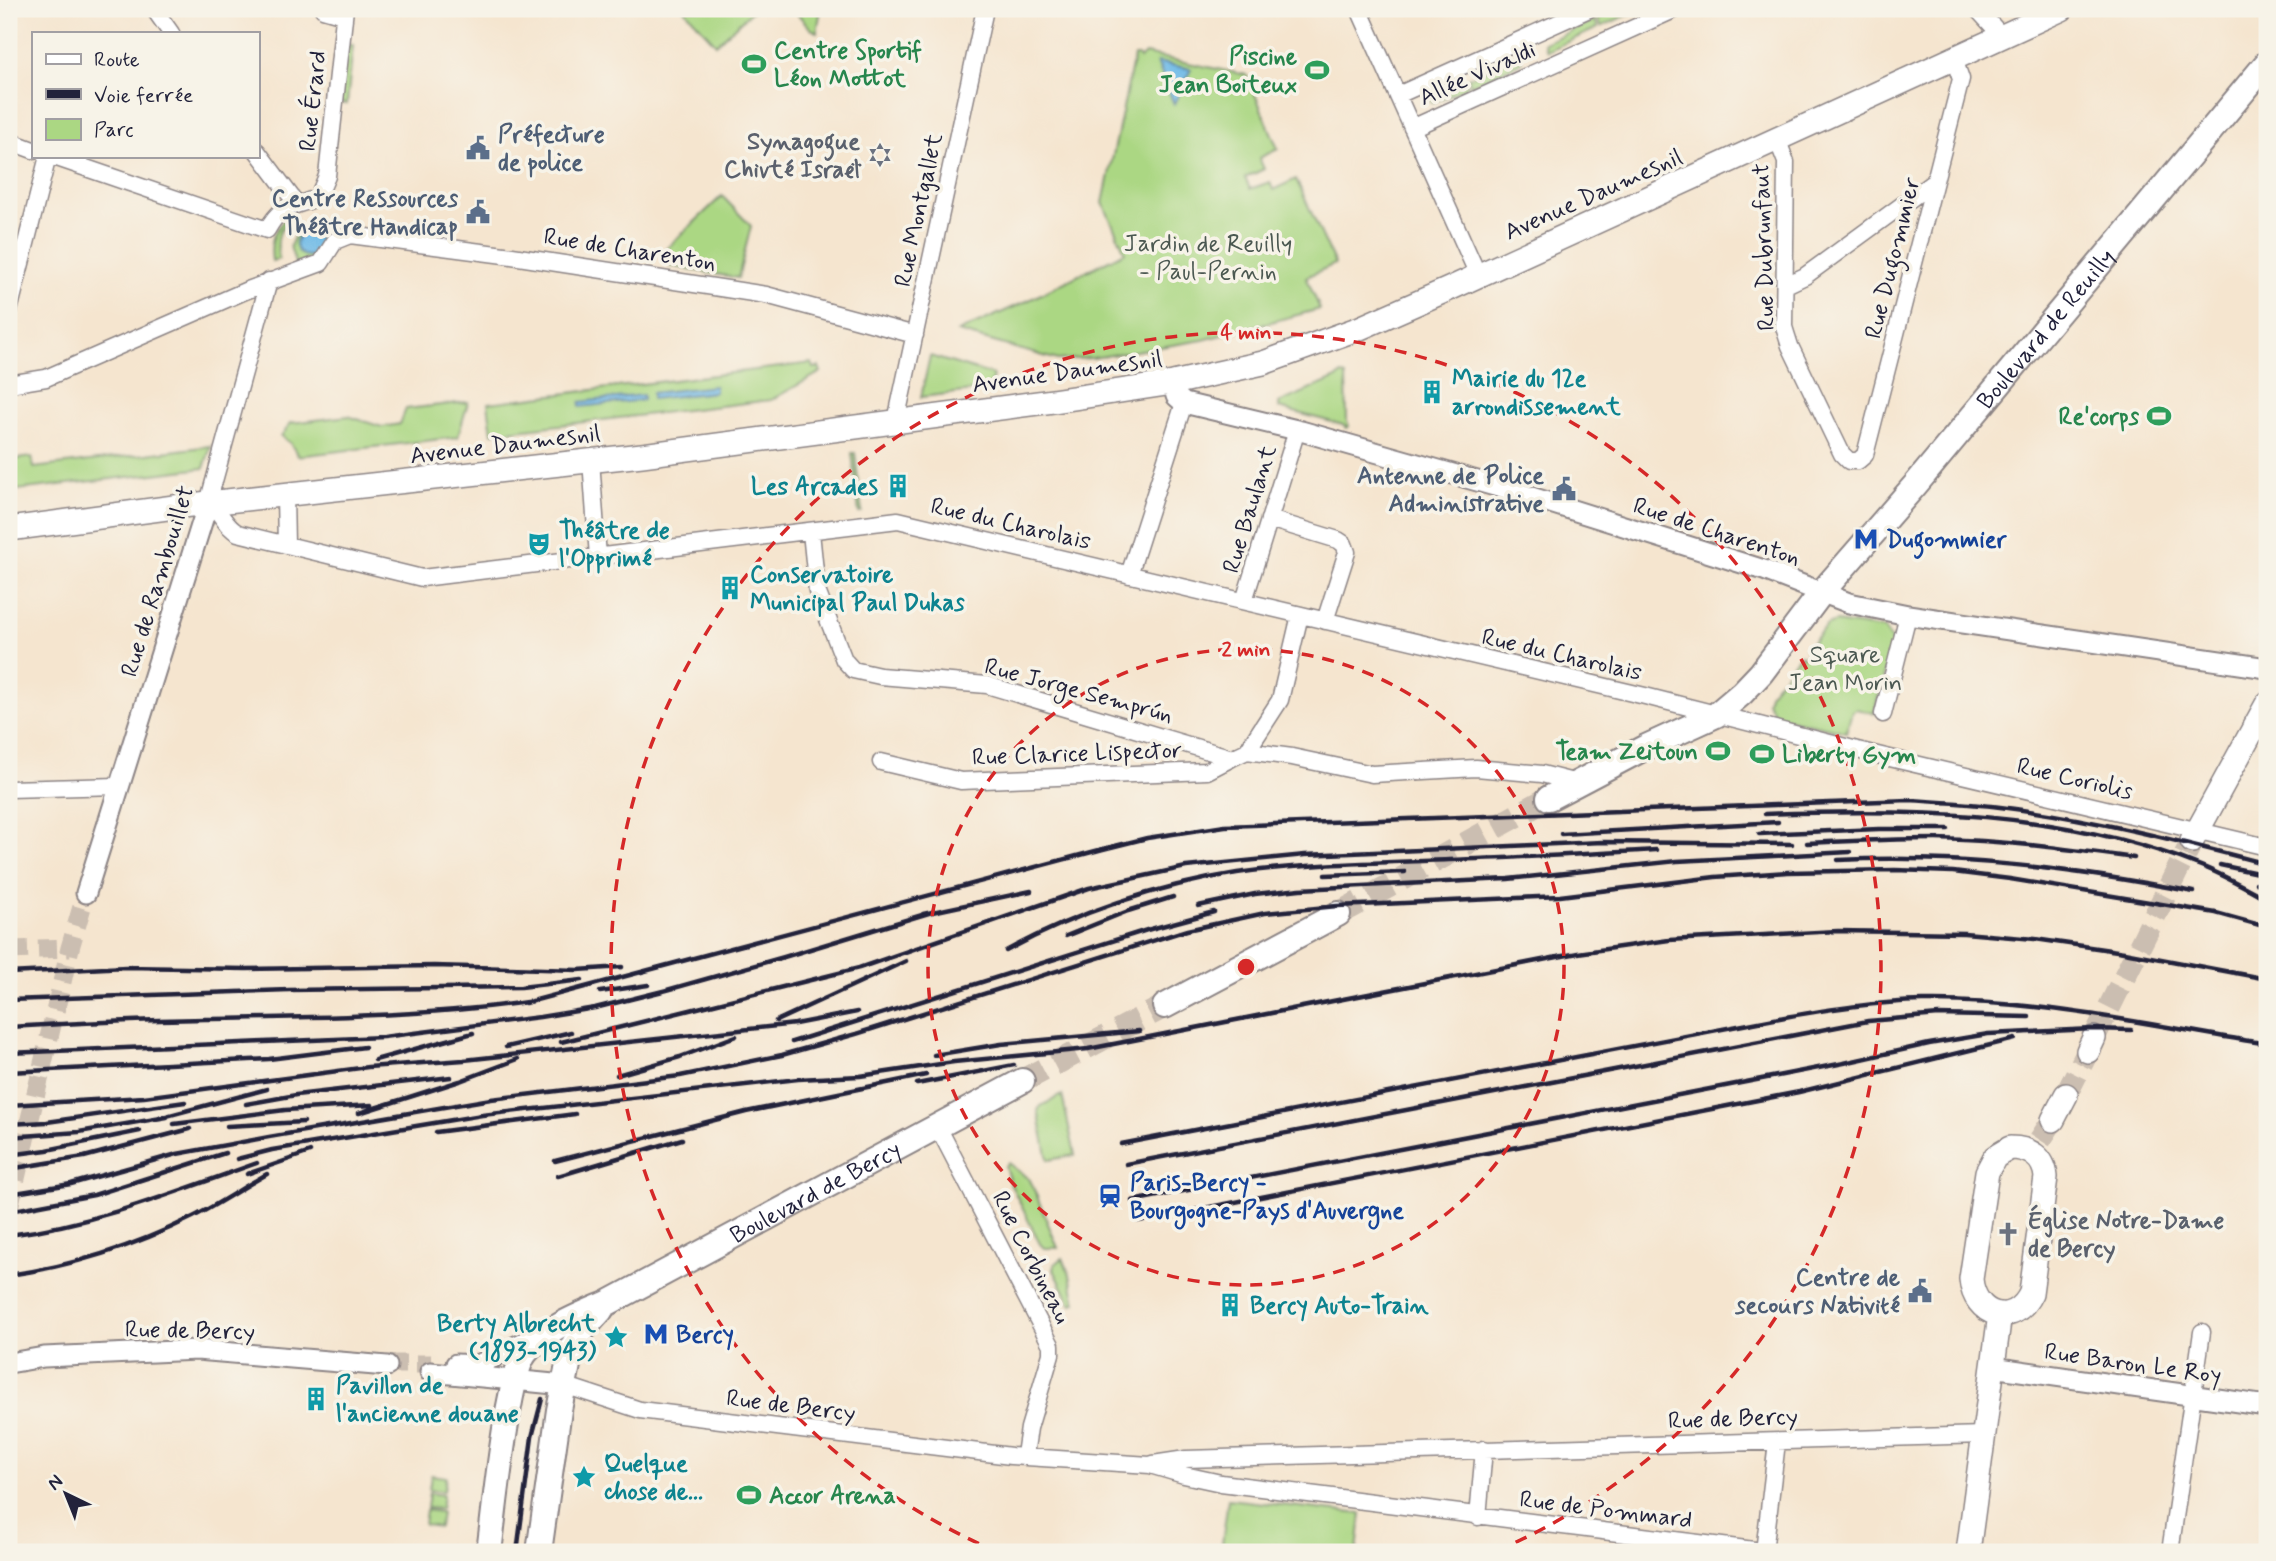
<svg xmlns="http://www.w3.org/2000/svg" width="2276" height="1561" font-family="Mynerve,sans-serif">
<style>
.green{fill:#abd783;stroke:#667c5f;stroke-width:2;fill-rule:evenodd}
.water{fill:#6ebae7;stroke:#486e91;stroke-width:2}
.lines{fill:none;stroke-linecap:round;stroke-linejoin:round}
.tertiary-tunnel{stroke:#cbbeb1;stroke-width:19;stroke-dasharray:19 10;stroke-linecap:butt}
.secondary-tunnel{stroke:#cbbeb1;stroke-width:23;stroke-dasharray:23 11;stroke-linecap:butt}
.primary-tunnel{stroke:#cbbeb1;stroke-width:24;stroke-dasharray:24 12;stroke-linecap:butt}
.minor-casing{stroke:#8c8485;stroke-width:19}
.tertiary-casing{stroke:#8c8485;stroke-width:23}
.secondary-casing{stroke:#8c8485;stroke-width:26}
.primary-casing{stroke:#8c8485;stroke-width:28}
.minor{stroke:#fff;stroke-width:16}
.tertiary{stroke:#fff;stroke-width:19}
.secondary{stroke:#fff;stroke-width:23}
.primary{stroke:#fff;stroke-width:24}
.rail{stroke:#22223b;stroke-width:4.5}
.ring{fill:none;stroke:#d62828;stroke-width:3.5;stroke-dasharray:12 9}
.labels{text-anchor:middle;stroke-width:7;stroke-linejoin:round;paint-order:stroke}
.leisure-label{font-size:24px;font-weight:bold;fill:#27864d;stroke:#f7f3e8;text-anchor:start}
.street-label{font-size:24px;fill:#22223b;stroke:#f7f3e8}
.service-label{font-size:24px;font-weight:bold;fill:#4e5e75;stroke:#f7f3e8;text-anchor:end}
.worship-label{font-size:24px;font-weight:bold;fill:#5b616d;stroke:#f7f3e8;text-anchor:end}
.park-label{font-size:24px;fill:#4b5851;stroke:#f7f3e8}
.culture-label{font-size:24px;font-weight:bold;fill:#0d838f;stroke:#f7f3e8;text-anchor:start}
.transit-label{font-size:24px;font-weight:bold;fill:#164399;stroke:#f7f3e8;text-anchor:start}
.centre{fill:#d62828;stroke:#f7f3e8;stroke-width:3.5}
.ring-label{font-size:21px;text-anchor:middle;font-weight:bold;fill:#d62828;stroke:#f7f3e8;stroke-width:7;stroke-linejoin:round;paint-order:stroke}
</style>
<rect width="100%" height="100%" fill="#f7f3e8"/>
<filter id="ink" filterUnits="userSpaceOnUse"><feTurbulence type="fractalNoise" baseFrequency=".0143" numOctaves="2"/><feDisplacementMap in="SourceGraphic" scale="14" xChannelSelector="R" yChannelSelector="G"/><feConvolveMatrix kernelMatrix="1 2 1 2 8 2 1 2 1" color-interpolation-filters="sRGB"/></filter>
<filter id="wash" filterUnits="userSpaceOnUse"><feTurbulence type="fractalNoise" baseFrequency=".00686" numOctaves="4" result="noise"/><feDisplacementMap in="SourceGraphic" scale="28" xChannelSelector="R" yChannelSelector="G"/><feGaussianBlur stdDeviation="1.57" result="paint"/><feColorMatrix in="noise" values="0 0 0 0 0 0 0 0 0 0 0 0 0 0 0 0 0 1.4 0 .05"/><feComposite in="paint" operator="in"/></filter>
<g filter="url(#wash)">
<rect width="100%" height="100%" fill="#f5e5cf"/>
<path class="green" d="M684,9H754L716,44Z
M793,9H821L817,32L811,29Z
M1620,9H1640L1601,27L1598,19Z
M1595,20L1598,28L1547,51L1544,43Z
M346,44L353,45L347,104L340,103Z
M1145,54L1247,75L1278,149L1259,158L1264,169L1245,178L1250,189L1270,182L1273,190L1296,179L1335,264L1306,277L1320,309L1203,340L1093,358L1058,360L958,332L1023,303L1125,252L1103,203L1134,56H1138L1140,59Z
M1519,55L1522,62L1471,86L1468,78Z
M1464,79L1468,87L1432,103L1428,96Z
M722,196L751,226L738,278L670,266L665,250Z
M292,213L295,219C277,224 276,243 279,259L272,261C269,239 275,226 292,213Z
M310,229L329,242L322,254L296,266L290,246L295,235ZM314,234L319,241L317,252L300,253L296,246Z
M930,356L993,375L990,389L921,397Z
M812,363L814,368L819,367L821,372L771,400L492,433L488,403Z
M1342,374L1346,376L1347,422L1349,426L1346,428L1343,425L1279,408V403L1339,377Z
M468,402L458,437L298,456L291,444L281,436L291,423L348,416L382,427L400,424L406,409Z
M211,446L204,468L9,491V460L32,457L34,468Z
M852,453H855L862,512L859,513Z
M1836,622L1884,629L1893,642L1874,713L1856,709L1852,711L1846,732L1776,716L1767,702L1769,694L1800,655L1803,657L1808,653L1805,650L1827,625Z
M1062,1095L1075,1155L1048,1160L1038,1110L1041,1106Z
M1008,1163L1030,1180L1058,1248H1044L1040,1244L1010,1183L1005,1166Z
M1063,1258L1070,1275L1076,1303L1071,1304L1054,1270L1055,1264Z
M431,1475L446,1477L444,1491L429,1490Z
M429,1493L443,1495L441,1509L427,1508Z
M1228,1499L1361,1514L1357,1552H1221Z
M426,1510L441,1512L439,1527L424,1525Z"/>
<path class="water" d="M1157,62L1191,69L1174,104Z
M296 244a12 12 0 1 1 24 0a12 12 0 1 1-24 0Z
M715,386V392L652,399V393Z
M643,395V400L580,407V402Z"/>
</g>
<g filter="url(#ink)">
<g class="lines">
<path class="tertiary-tunnel" d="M9,950L70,948
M9,1208L70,948L86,893
M387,1364H431"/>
<path class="secondary-tunnel" d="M2094,1038L2192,841
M2066,1095L2088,1051
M2040,1140L2053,1120"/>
<path class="primary-tunnel" d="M1338,914L1549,798
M1022,1081L1165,1006"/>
<g class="minor-casing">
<path id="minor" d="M154,9L171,33
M323,9L344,15
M1359,9L1478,275
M1977,9L2001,35
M1398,95L1589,9
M1412,128L1676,9
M1777,139L1786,162L1784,327L1790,346L1842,454L1849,461H1858L1865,455L1961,79L1954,59
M9,141L33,150
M257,151L296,203
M51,156L267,230C283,201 293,209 318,197L327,176L345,9
M269,281L208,503C222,511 224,526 238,533L422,578L898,520L1645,696L1873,754L2267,847
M1786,285L1805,276L1935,181
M9,311L48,156
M9,384L46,378L245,291L321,263L335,241L350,235L512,256L766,295L915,335
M896,421L985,9
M591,460L598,557
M285,495L286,545
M1269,519L1338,540L1344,544L1347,552L1325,621
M811,532L817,591L844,660L853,670L880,676L987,685L1232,758L1247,751L1280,700L1300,615
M1129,575L1184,403
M1244,601L1297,430
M1883,714L1908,615
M1247,751L1292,757L1372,774L1476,768L1542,774L1577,783
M881,762L961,781L1207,771L1232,758
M9,789L118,786
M938,1127L1051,1345V1354L1029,1428L1025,1455
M564,1385L640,1410L1011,1456L1150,1465L1184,1475L1221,1483L1770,1552
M1153,1464L1186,1459L1983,1435
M1478,1517L1484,1449
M1764,1552L1777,1442
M2170,1552L2202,1332"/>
</g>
<g class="tertiary-casing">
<path id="tertiary" d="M1173,383L1176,396L1184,403L1301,431L1509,490L1764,570L1849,603L1908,615L2267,668
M86,893L208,503
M531,1339L554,1349L569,1360
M9,1363L44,1357L197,1350L387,1366
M456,1364L478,1365L538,1335
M1992,1367L2267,1406
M430,1372L564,1385"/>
</g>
<g class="secondary-casing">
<path id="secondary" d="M9,529L182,506L642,455L1053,401L1173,383L1263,363L1360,328L1449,289L2062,9
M2192,841L2267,704
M2088,1051L2094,1038
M2053,1120L2066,1095
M2010,1148C2030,1148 2044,1157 2046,1177L2031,1293C2014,1329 1974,1316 1971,1279L1987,1172L1995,1157Z
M1968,1552L2000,1314"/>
</g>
<g class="primary-casing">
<g id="primary">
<path id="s1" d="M1549,798L1646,747L1716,715L1742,693L1761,673L1822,592L1916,484L2267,63"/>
<path d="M1165,1006L1338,914"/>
<path id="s2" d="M489,1552C494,1516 507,1374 526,1352C548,1327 578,1316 608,1303L1022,1081"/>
<path d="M539,1552L559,1410L569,1360L574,1344L583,1330L601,1310"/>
</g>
</g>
<use href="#minor" class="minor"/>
<use href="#tertiary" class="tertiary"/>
<use href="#secondary" class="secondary"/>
<use href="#primary" class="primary"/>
<path class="rail" d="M1765,814C1912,809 2062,810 2201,866C2224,875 2245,887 2267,899
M1561,834L1778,822
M1759,834L1879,829H1948
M1807,843C1850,841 1893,839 1936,839C2002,840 2068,849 2134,858
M1838,860C1961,854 2073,869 2194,892
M2220,865L2267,875
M1325,875L1405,872
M2256,883L2267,885
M1198,906L1255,894L1300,889L1508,879L1677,861L1850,852
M923,914L1031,891
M1066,936L1128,911L1173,897
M1006,951C1078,912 1156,886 1237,873C1307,863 1379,863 1449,860C1518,858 1587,854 1656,850
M9,973L126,967L246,969L434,966L578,970L622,967
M600,992L648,985
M9,1000L289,990L521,987L582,980
M525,1003L1103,849L1147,838L1225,826L1909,800C1939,802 1970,803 2000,807C2090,818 2179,841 2267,864
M776,1021L906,961
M9,1027C74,1023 140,1020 205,1019C315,1017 425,1017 534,1001
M561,1042L859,968L1089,888L1186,867L1305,855L1603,842L1792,844
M792,1042L1147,930L1214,912
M506,1047L571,1032
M9,1053L383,1037L540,1017L595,1008L667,990L784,957L932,912
M934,1055L1001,1044L1139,1031
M375,1060L473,1033
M9,1072L269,1059L365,1047
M617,1075L680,1057L736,1036
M917,1084L1014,1065
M246,1104L296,1095L451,1077
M9,1105L144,1097L368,1067L464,1060L795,1024L857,1012
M359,1113L460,1081L518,1059
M159,1118L267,1089
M9,1124L47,1122L185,1102
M174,1124L285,1110L372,1105
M227,1126L304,1122
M436,1132L575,1114
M9,1137L79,1132L167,1117
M1121,1144L1785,1017C1831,1009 1876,1002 1923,1001C2038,999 2154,1026 2267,1044
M9,1155L47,1150L140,1131
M237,1159L272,1150L482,1115L798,1079L860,1076L954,1062L1088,1049L1578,953L1669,940L1838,931L1964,933L2035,939L2124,952L2267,979
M555,1161L746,1112L926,1075
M1126,1164L1868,1021L1939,1015L2029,1017
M9,1169L84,1157L190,1129
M247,1174L310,1152
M558,1176L682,1139
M9,1194L71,1184L177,1154L269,1137L491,1099L680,1076L782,1055L856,1034L1187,930L1265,913L1337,906L1560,896L1715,877L1788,872L1895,870L1953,872L2010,879L2216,913L2267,927
M1132,1201L1844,1063L1929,1044L1988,1034L2093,1029L2131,1030
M9,1211L94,1195L225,1153
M1138,1221L1799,1092L2015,1039
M9,1235C96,1224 175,1192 257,1163
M9,1275C73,1266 135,1246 193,1217C218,1204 242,1188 267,1174
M517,1552L532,1437L542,1399"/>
</g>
</g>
<g class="ring">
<circle cx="1246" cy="967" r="318"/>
<path d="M998 1552A635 635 0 1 1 1494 1552"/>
</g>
<defs>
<g id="stadium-bare" transform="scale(1.89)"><path d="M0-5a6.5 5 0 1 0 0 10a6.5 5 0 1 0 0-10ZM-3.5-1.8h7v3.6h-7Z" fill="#2e9e5b" stroke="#f7f3e8" stroke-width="2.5" paint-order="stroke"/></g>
<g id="civic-bare" transform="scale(1.89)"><path d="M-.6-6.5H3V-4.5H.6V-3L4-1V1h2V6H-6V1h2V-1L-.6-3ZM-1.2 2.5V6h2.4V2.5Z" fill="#5c6f8a" stroke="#f7f3e8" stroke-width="2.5" paint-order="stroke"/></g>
<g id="synagogue-bare" transform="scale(1.89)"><path d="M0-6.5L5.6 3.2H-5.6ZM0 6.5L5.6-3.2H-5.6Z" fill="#6b7280" stroke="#f7f3e8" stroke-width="2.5" paint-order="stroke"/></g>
<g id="building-bare" transform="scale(1.89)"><path d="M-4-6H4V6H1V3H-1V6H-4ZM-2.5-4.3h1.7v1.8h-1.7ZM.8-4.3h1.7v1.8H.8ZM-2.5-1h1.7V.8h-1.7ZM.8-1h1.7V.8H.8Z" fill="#0f9aa8" stroke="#f7f3e8" stroke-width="2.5" paint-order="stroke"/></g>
<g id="metro-bare" transform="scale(1.89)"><path d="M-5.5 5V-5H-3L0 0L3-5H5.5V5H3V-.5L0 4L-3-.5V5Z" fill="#1a4fb4" stroke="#f7f3e8" stroke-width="2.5" paint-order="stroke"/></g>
<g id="theatre-bare" transform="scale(1.89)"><path d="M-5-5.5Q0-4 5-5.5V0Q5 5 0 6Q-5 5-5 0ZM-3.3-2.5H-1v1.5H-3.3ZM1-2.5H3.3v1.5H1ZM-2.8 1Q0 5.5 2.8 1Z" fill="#0f9aa8" stroke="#f7f3e8" stroke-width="2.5" paint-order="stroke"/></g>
<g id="station-bare" transform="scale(1.89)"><path d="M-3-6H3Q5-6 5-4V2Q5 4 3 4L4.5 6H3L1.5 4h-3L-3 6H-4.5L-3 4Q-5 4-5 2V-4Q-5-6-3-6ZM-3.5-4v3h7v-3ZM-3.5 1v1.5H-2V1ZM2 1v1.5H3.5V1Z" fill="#1a4fb4" stroke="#f7f3e8" stroke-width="2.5" paint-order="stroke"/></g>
<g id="church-bare" transform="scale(1.89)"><path d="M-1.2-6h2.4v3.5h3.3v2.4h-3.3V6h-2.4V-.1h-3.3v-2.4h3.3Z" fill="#6b7280" stroke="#f7f3e8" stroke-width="2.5" paint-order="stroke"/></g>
<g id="sight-bare" transform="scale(1.89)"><path d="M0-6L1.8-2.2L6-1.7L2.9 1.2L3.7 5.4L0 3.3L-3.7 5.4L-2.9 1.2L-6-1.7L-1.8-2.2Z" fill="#0f9aa8" stroke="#f7f3e8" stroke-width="2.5" paint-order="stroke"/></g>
</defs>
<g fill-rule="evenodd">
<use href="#stadium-bare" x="754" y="64"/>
<use href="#stadium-bare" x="1317" y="70"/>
<use href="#civic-bare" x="478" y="148"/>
<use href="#synagogue-bare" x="880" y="155"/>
<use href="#civic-bare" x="478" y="212"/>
<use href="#building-bare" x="1432" y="392"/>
<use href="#stadium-bare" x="2159" y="416"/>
<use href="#building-bare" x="898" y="486"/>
<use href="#civic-bare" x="1564" y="489"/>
<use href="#metro-bare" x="1866" y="539"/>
<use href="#theatre-bare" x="539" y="544"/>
<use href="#building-bare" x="730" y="588"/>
<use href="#stadium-bare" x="1718" y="751"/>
<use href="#stadium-bare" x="1762" y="754"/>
<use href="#station-bare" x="1110" y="1196"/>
<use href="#church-bare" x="2008" y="1234"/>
<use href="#civic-bare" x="1920" y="1291"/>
<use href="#building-bare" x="1230" y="1305"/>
<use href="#metro-bare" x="656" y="1334"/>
<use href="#sight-bare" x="616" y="1337"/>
<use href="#building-bare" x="316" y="1399"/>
<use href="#sight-bare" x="584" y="1477"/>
<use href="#stadium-bare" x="749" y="1495"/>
</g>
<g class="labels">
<g class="leisure-label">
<text x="774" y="58">Centre Sportif<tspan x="774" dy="28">Léon Mottot</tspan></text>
<text x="1297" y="64" text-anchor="end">Piscine<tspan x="1297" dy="28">Jean Boiteux</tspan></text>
<text x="2139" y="424" text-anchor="end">Re'corps</text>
<text x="1698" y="759" text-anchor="end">Team Zeitoun</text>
<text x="1782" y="762">Liberty Gym</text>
<text x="769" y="1503">Accor Arena</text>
</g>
<g class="street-label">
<text transform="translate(1477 73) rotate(-24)" y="8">Allée Vivaldi</text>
<text transform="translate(312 101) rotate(-84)" y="8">Rue Érard</text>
<text transform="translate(1593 194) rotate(-24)" y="8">Avenue Daumesnil</text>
<text transform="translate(918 210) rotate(-78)" y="8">Rue Montgallet</text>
<text transform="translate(1763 247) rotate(-92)" y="8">Rue Dubrunfaut</text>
<text transform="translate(630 249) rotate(9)" y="8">Rue de Charenton</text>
<text transform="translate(1892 258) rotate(-76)" y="8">Rue Dugommier</text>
<text dy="8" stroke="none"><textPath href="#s1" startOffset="695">Boulevard de Reuilly</textPath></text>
<text transform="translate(1067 371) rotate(-8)" y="8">Avenue Daumesnil</text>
<text transform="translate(505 444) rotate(-7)" y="8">Avenue Daumesnil</text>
<text transform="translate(1249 509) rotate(-73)" y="8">Rue Baulant</text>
<text transform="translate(1011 523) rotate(13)" y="8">Rue du Charolais</text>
<text transform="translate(1717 531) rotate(18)" y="8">Rue de Charenton</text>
<text transform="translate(157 581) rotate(-73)" y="8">Rue de Rambouillet</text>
<text transform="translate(1562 654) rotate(13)" y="8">Rue du Charolais</text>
<text transform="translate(1079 690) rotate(15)" y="8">Rue Jorge Semprún</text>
<text transform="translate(1077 753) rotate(-2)" y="8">Rue Clarice Lispector</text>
<text transform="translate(2075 778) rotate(13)" y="8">Rue Coriolis</text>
<text dy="8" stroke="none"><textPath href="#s2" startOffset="536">Boulevard de Bercy</textPath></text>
<text transform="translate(1032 1257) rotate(63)" y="8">Rue Corbineau</text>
<text transform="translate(190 1330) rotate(1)" y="8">Rue de Bercy</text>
<text transform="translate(2133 1363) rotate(8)" y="8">Rue Baron Le Roy</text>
<text transform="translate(791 1405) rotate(7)" y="8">Rue de Bercy</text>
<text transform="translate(1733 1418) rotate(-2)" y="8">Rue de Bercy</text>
<text transform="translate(1606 1509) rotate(7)" y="8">Rue de Pommard</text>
</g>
<g class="service-label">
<text x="498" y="142" text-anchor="start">Préfecture<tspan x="498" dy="28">de police</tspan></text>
<text x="458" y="206">Centre Ressources<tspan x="458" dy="28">Théâtre Handicap</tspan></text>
<text x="1544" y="483">Antenne de Police<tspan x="1544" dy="28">Administrative</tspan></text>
<text x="1900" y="1285">Centre de<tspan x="1900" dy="28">secours Nativité</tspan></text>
</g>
<g class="worship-label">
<text x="860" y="149">Synagogue<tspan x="860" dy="28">Chivté Israël</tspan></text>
<text x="2028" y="1228" text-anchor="start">Église Notre-Dame<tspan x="2028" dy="28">de Bercy</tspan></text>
</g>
<g class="park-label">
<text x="1208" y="251">Jardin de Reuilly<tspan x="1208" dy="28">- Paul-Pernin</tspan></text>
<text x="1845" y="662">Square<tspan x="1845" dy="28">Jean Morin</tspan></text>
</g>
<g class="culture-label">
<text x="1452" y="386">Mairie du 12e<tspan x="1452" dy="28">arrondissement</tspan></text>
<text x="878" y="494" text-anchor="end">Les Arcades</text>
<text x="559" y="538">Théâtre de<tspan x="559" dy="28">l'Opprimé</tspan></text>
<text x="750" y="582">Conservatoire<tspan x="750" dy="28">Municipal Paul Dukas</tspan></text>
<text x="1250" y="1313">Bercy Auto-Train</text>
<text x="596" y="1331" text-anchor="end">Berty Albrecht<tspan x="596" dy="28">(1893-1943)</tspan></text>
<text x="336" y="1393">Pavillon de<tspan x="336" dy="28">l'ancienne douane</tspan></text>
<text x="604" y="1471">Quelque<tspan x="604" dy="28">chose de...</tspan></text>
</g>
<g class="transit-label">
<text x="1886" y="547">Dugommier</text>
<text x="1130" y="1190">Paris-Bercy -<tspan x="1130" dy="28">Bourgogne-Pays d'Auvergne</tspan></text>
<text x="676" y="1342">Bercy</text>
</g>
</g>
<circle cx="1246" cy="967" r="10" class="centre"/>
<g class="ring-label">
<text x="1246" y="339">4 min</text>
<text x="1246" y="656">2 min</text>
</g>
<rect width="2276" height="1561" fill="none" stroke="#f7f3e8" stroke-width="35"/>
<rect x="32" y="32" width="228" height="126" fill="#f7f3e8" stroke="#a29fa3" stroke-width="2"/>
<rect x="46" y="54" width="35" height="10" fill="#ffffff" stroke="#a29fa3" stroke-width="2"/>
<text x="94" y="66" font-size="21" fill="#22223b">Route</text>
<rect x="46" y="89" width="35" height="10" fill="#22223b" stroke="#a29fa3" stroke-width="2"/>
<text x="94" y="102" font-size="21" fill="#22223b">Voie ferrée</text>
<rect x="46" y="119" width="35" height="21" fill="#abd783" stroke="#a29fa3" stroke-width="2"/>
<text x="94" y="136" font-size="21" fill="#22223b">Parc</text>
<g transform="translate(66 1494) rotate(317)" stroke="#f7f3e8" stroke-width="5" paint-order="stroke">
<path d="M0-5L12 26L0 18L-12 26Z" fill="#22223b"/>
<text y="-10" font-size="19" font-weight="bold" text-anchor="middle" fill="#22223b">N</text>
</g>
</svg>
